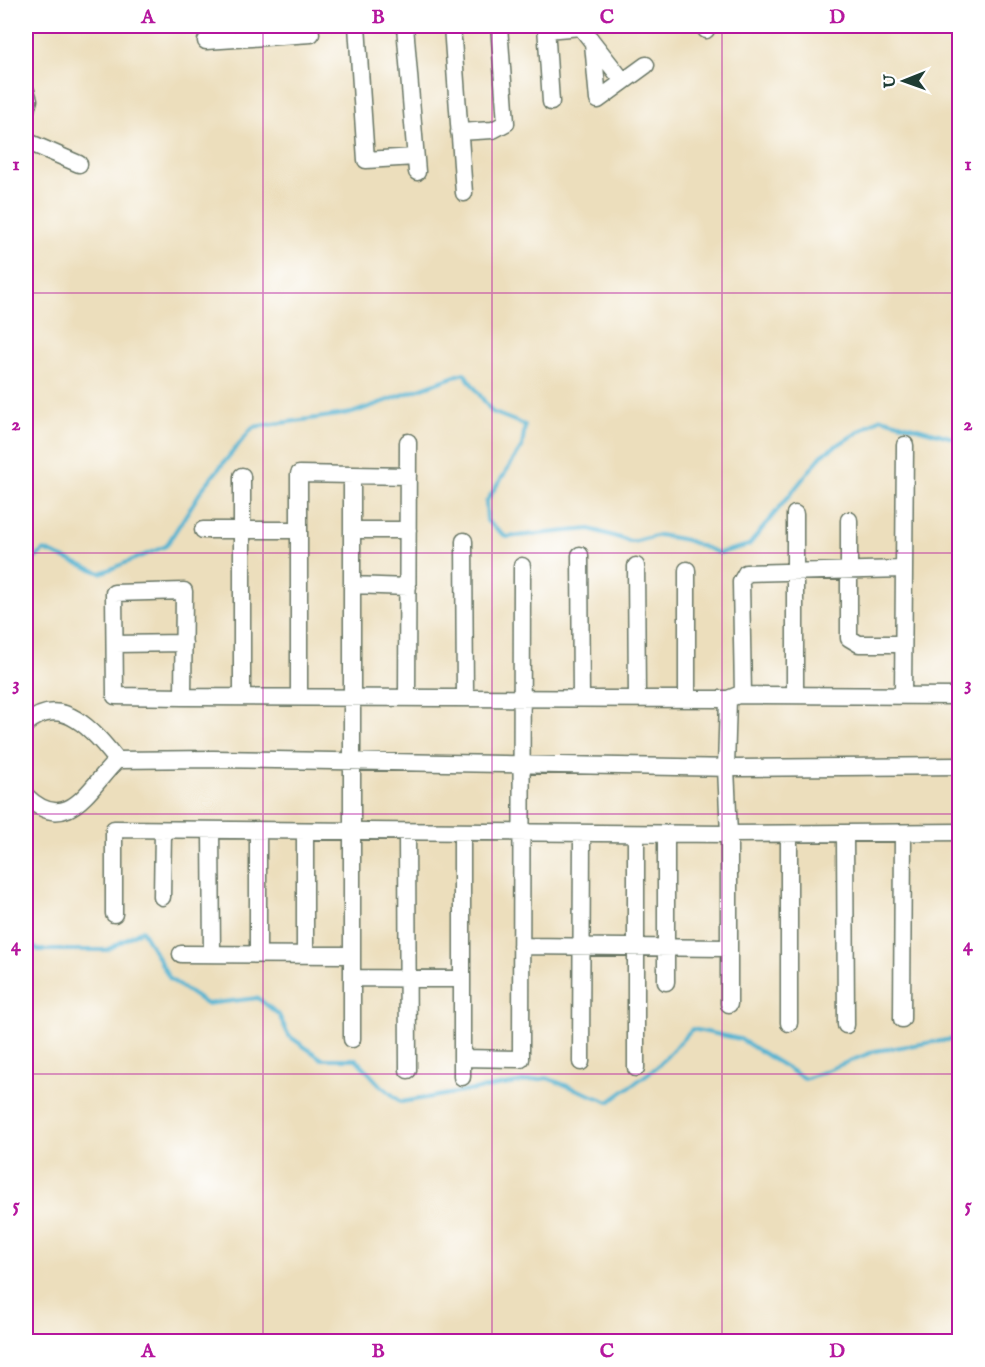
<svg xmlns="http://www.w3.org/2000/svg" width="985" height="1367" font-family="'IM FELL English',serif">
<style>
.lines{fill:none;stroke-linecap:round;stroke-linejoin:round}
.stream{stroke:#52b3d1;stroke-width:4}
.minor-casing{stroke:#677564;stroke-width:19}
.minor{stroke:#fff;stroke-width:16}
.grid{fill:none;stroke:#b5179e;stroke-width:1.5;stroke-opacity:0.55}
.neatline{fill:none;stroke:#b5179e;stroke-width:2}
.grid-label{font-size:20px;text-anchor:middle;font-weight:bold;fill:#b5179e}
</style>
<rect width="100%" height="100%" fill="#fff"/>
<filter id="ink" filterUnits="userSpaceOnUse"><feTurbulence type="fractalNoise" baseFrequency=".0167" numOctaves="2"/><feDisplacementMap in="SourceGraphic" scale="12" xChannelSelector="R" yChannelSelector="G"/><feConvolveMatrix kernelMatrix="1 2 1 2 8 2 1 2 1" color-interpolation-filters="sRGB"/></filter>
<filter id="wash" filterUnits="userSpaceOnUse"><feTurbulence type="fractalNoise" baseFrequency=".008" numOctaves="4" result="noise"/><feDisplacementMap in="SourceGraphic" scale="24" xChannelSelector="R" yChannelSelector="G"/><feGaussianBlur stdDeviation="1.35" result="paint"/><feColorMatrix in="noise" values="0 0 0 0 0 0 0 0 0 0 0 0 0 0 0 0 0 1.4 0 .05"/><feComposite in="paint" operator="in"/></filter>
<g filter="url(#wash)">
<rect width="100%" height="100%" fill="#ecdebc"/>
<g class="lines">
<path class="stream" d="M26,566L44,550L101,573L166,546L203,488L253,427L352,413L464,373L492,412L525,425L522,447L486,502L487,521L506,537L590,529L633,542L659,535L686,540L719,553L749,545L823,454L881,418L960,440
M26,941L38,950H107L142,930L170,979L206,1004L258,998L279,1015L289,1036L322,1059H356L378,1083L401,1102L547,1078L609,1102L657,1067L692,1029L740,1039L805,1079L875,1051L960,1038"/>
</g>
</g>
<g filter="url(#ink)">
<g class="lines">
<g class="minor-casing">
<path id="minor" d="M357,26L366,160L415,157
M405,26L417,172
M452,26L464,193
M546,26L551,102
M580,26L623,81
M704,26L706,30
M546,30L581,27
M206,41L311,34L310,26
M593,43L598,100L646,65
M26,91L29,100L26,110
M459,132L493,130L506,123L499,26
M26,141L79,164
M242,476V697
M352,476V1039
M795,514V695
M849,520V638L859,644H903
M203,530H299
M352,530H408
M464,541L465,698
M580,555L581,699
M636,566L637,699
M352,585L408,587
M115,644L184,643
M743,695L741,582L746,573L904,569
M903,695L905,445
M183,697L184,591L114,593L115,696L183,697L728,699
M299,697V474L408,476
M407,698L408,442
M687,699V570
M26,724C63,692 95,733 117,760
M26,796C68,837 90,786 117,760L213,759L737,768L960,766
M211,830L212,954
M258,830V954
M305,831V954
M407,832L408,1070
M462,832V1077
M636,834V1068
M666,834V982
M845,834L846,1025
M162,897L163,830
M114,914V829L729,834L960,832
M521,946L729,948
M181,954L352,955
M352,978L462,979
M729,1004V834L726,768L728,699L738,695L960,696
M902,1019L903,833
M789,1023V834
M462,1058L521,1059L522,566
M581,1062L582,833"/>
</g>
<use href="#minor" class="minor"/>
</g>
</g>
<path class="grid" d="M263,26V1342M492,26V1342M722,26V1342M26,293H960M26,553H960M26,814H960M26,1074H960"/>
<rect width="985" height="1367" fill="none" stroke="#fff" stroke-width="66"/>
<g transform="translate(904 81) rotate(269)" stroke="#ffffff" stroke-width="4.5" paint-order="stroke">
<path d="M0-4.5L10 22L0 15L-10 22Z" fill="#1f3d34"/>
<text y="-9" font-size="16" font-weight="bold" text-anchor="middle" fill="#1f3d34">U</text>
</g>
<rect x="33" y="33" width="919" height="1301" class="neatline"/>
<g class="grid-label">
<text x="148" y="23">A</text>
<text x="378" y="23">B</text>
<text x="607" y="23">C</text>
<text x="837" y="23">D</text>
<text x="16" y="170">1</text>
<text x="968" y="170">1</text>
<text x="16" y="430">2</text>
<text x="968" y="430">2</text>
<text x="16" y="690">3</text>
<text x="968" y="690">3</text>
<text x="16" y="951">4</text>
<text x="968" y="951">4</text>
<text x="16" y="1211">5</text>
<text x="968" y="1211">5</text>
<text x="148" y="1357">A</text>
<text x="378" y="1357">B</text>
<text x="607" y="1357">C</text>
<text x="837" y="1357">D</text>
</g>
</svg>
